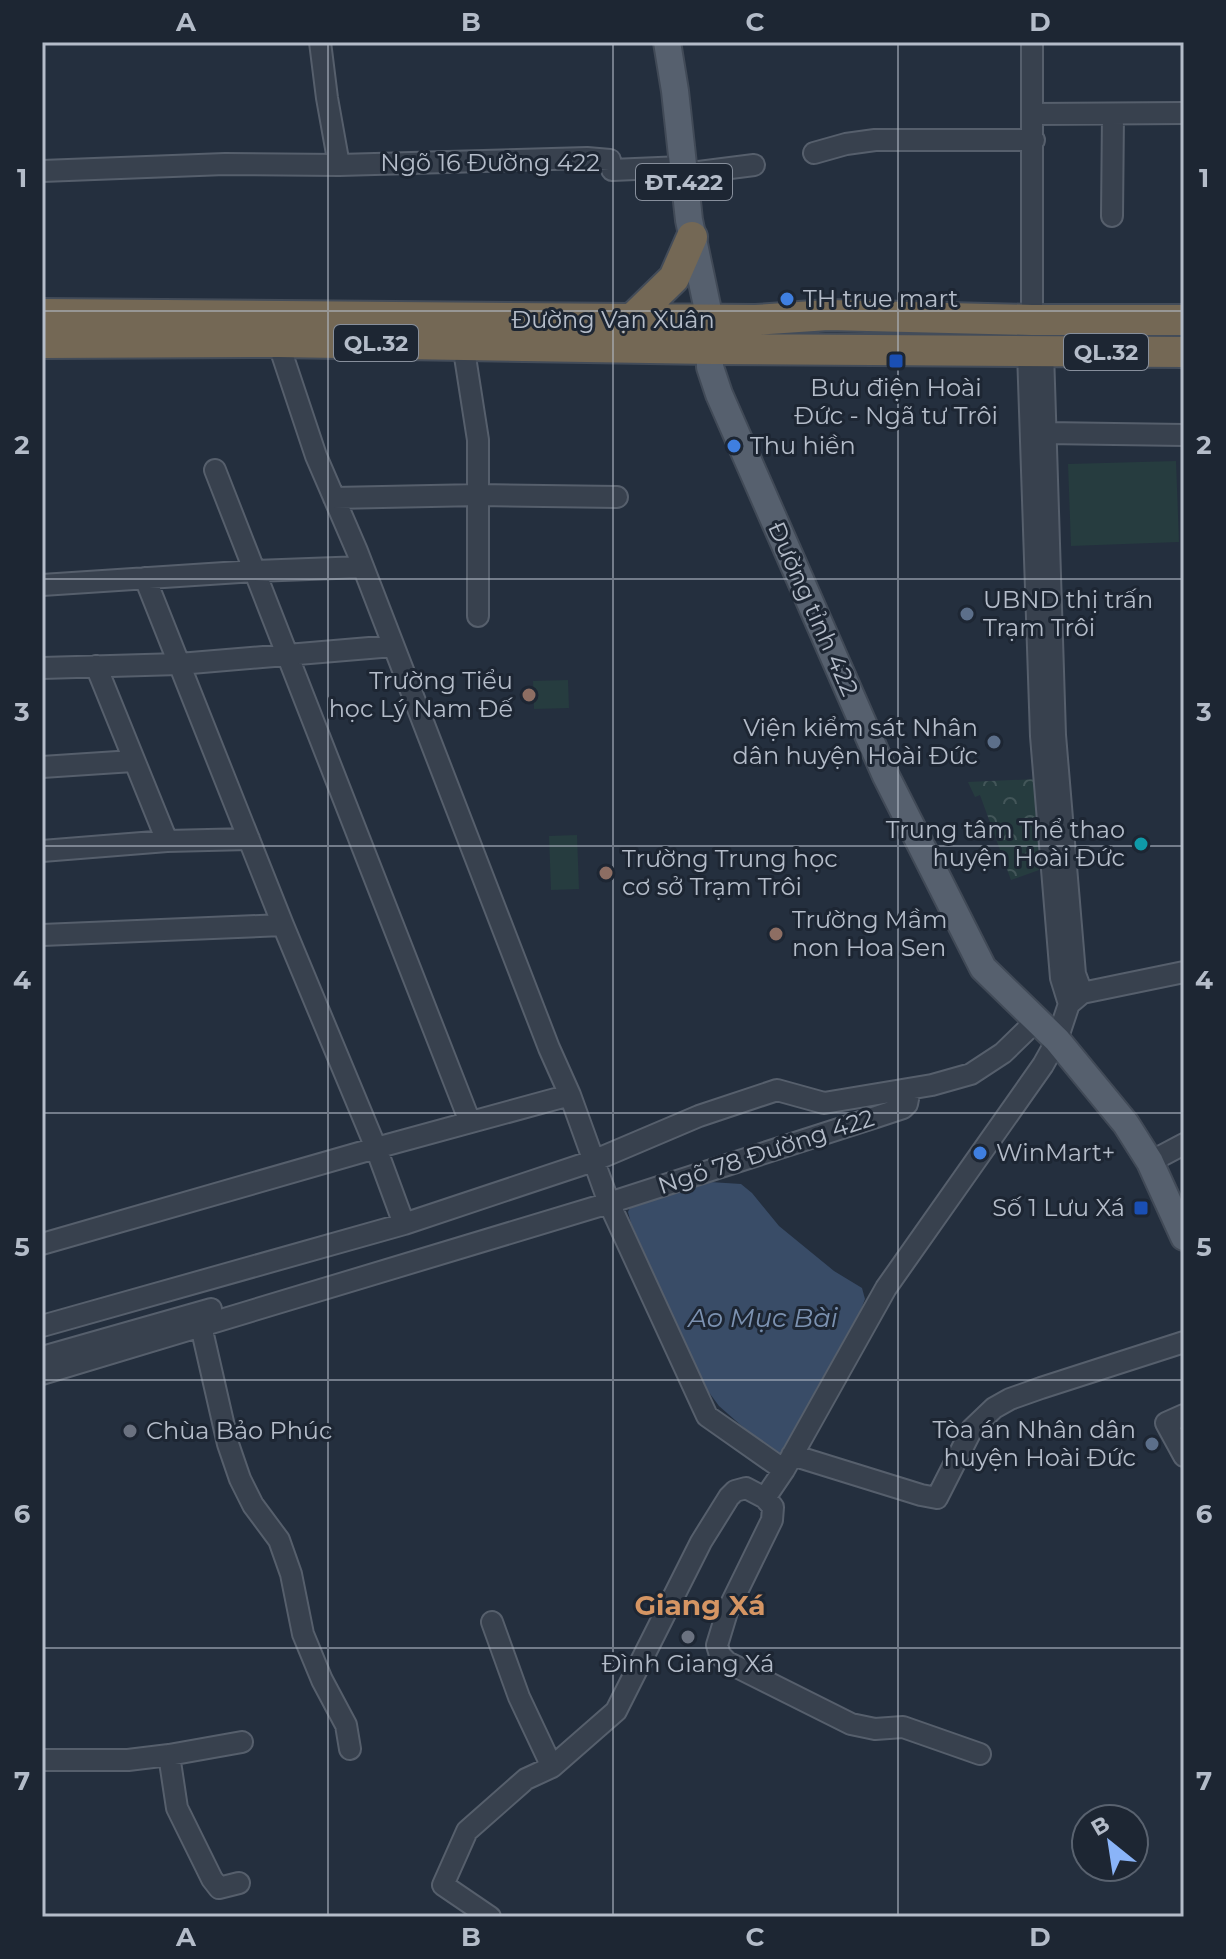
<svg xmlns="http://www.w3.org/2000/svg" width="1226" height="1959" font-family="Montserrat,sans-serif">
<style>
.park{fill:url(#park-crowns)}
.pitch{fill:#263c3f}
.water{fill:#394c67}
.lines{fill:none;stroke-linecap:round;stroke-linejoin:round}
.minor-casing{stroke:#565f6c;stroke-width:24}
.major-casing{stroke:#414a57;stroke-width:30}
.highway-casing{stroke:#434c59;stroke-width:34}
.minor{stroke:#38414e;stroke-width:20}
.major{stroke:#56606e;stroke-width:26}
.highway{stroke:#746855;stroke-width:30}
.grid{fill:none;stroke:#b4bcc9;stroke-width:2;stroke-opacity:0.55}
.shop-dot{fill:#3f7fe0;stroke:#1d2633;stroke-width:3}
.transit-dot{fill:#1a4fb4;stroke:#1d2633;stroke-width:3}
.service-dot{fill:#5c6f8a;stroke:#1d2633;stroke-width:3}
.education-dot{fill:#8d6e63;stroke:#1d2633;stroke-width:3}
.culture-dot{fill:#0f9aa8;stroke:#1d2633;stroke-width:3}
.worship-dot{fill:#6b7280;stroke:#1d2633;stroke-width:3}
.labels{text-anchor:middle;stroke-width:6;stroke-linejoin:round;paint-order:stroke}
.shield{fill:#1d2633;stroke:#878f9c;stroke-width:2}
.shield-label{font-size:22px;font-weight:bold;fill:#b4bcc9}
.street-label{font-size:24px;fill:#b4bcc9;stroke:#1d2633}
.poi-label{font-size:24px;fill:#b4bcc9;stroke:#1d2633;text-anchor:start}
.water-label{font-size:26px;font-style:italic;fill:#7c92b1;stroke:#1d2633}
.quarter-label{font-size:28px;font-weight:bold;fill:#d59563;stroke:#1d2633}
.neatline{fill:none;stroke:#b4bcc9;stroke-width:3}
.grid-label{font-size:26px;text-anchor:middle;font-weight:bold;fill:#b4bcc9}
</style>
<defs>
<pattern id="park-crowns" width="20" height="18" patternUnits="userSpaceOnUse" patternTransform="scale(2)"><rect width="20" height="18" fill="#263c3f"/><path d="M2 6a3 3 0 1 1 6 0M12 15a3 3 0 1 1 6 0" fill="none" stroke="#435659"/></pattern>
</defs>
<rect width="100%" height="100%" fill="#242f3e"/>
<path class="park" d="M1038,779L1039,870L1011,880L980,795L975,797L968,782Z"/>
<path class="pitch" d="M1176,461L1179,542L1071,546L1068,464Z
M568,680L569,708L534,709L533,681Z
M577,835L579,889L551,890L549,836Z"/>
<path class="water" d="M710,1182L741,1184L752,1193L779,1226L834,1271L862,1288L865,1299L857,1320L782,1451L776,1456L719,1406L705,1387L631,1223L628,1212L631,1205Z"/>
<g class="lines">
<g class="minor-casing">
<path id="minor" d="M320,42L327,98L339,165
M1033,114L1184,113
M814,153L846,144L875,140H1034
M42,171L225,164L339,165L587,158L610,160L612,170L682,167
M683,174L754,165
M1112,216L1113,114
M1032,320V42
M278,342L316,456L357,551L549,1048L570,1095L609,1203L707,1416L784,1470
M463,344L478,440V616
M1028,352L1041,736L1061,978L1069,1004
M1043,352L1055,735L1075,974L1082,993
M1046,433L1184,435
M215,470L470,1122
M334,498L479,495L617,497
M145,578L283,925L376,1148L404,1224
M42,585L255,571L363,567
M96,666L167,841
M42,668L179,664L393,646
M42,767L133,761
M42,851L167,841L249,839
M42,935L283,925
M1150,1162L1184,1144
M42,1244L376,1148L570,1095
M42,1326L404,1224L593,1161L699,1116L777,1090L824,1103L932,1085L971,1074L1003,1053L1037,1020
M201,1326L228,1444L240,1479L253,1505L279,1540L291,1574L303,1634L322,1680L346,1725L350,1749
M42,1357L211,1309
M42,1374L609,1203L876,1117L903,1108L907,1104L910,1089
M792,1455L921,1495L937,1498L972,1429L994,1408L1010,1399L1041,1388L1184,1342
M1184,1456L1166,1423L1184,1415
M765,1498L784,1470L886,1288L1043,1065L1057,1040L1069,1004L1082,993L1184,972
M492,1622L519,1697L552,1767
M169,1755L177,1808L212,1879L219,1888L239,1883
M42,1760H128L169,1755L242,1742
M490,1917L443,1885L467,1831L526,1779L552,1767L616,1711L701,1542L729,1497L735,1491L746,1488L765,1498L773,1507L772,1520L727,1612L717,1645L720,1655L727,1662L851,1724L875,1729L903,1727L980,1754"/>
</g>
<g class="major-casing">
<path id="major" d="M667,42L675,91L689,220L710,320V367L719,394L886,776L983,968L1057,1040L1126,1124L1150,1162L1184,1237"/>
</g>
<g class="highway-casing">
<path id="highway" d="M42,314L756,320L828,315L1032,320H1184
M631,320L674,278L692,237
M42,343L278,342L711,349L1184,352"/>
</g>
<use href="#minor" class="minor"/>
<use href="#major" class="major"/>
<use href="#highway" class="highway"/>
</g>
<path class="grid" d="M328,42V1917M613,42V1917M898,42V1917M42,311H1184M42,579H1184M42,846H1184M42,1113H1184M42,1380H1184M42,1648H1184"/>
<g class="shop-dot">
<circle cx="787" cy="299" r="8"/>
<circle cx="734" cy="446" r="8"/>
<circle cx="980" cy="1153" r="8"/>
</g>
<g class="transit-dot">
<rect x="888" y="353" width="16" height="16" rx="4"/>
<rect x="1133" y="1200" width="16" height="16" rx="4"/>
</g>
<g class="service-dot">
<circle cx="967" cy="614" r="8"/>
<circle cx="994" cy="742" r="8"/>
<circle cx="1152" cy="1444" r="8"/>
</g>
<g class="education-dot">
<circle cx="529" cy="695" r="8"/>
<circle cx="606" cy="873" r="8"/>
<circle cx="776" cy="934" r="8"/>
</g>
<circle class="culture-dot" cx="1141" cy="844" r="8"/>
<g class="worship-dot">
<circle cx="130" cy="1431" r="8"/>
<circle cx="688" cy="1637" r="8"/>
</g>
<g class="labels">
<g class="shield">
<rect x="636" y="164" width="96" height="36" rx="6"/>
<rect x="334" y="325" width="84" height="36" rx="6"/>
<rect x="1064" y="334" width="84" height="36" rx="6"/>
</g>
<g class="shield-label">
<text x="684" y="190">ĐT.422</text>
<text x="376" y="351">QL.32</text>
<text x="1106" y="360">QL.32</text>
</g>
<g class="street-label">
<text x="490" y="171">Ngõ 16 Đường 422</text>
<text x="613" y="328">Đường Vạn Xuân</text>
<text transform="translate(813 609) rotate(66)" y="8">Đường tỉnh 422</text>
<text transform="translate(766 1152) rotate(-18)" y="8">Ngõ 78 Đường 422</text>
</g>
<g class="poi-label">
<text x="803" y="307">TH true mart</text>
<text x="896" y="396" text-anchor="middle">Bưu điện Hoài<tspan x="896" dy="28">Đức - Ngã tư Trôi</tspan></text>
<text x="750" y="454">Thu hiền</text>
<text x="983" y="608">UBND thị trấn<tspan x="983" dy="28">Trạm Trôi</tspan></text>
<text x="513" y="689" text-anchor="end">Trường Tiểu<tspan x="513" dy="28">học Lý Nam Đế</tspan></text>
<text x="978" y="736" text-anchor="end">Viện kiểm sát Nhân<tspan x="978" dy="28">dân huyện Hoài Đức</tspan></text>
<text x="1125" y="838" text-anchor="end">Trung tâm Thể thao<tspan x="1125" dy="28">huyện Hoài Đức</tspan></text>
<text x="622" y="867">Trường Trung học<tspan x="622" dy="28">cơ sở Trạm Trôi</tspan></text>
<text x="792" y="928">Trường Mầm<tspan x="792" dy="28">non Hoa Sen</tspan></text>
<text x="996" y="1161">WinMart+</text>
<text x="1125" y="1216" text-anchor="end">Số 1 Lưu Xá</text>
<text x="1136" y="1438" text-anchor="end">Tòa án Nhân dân<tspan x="1136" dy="28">huyện Hoài Đức</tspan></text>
<text x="146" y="1439">Chùa Bảo Phúc</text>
<text x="688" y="1672" text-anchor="middle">Đình Giang Xá</text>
</g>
<g class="water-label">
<text x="763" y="1327">Ao Mục Bài</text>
</g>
<g class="quarter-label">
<text x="700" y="1615">Giang Xá</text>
</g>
</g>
<rect width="1226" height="1959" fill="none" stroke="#1d2633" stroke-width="88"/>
<g transform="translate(1110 1843) rotate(330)"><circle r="38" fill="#1d2633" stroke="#59626f" stroke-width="2"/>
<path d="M0-6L14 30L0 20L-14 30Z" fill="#8ab4f8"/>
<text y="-12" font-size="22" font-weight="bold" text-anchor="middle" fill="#b4bcc9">B</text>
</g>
<rect x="44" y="44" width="1138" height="1871" class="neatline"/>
<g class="grid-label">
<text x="186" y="31">A</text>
<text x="471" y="31">B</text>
<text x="755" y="31">C</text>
<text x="1040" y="31">D</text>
<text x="22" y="187">1</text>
<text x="1204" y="187">1</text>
<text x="22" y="454">2</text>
<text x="1204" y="454">2</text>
<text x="22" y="721">3</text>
<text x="1204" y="721">3</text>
<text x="22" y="989">4</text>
<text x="1204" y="989">4</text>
<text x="22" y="1256">5</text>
<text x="1204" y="1256">5</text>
<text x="22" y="1523">6</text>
<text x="1204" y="1523">6</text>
<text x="22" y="1790">7</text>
<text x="1204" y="1790">7</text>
<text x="186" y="1946">A</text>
<text x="471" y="1946">B</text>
<text x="755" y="1946">C</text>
<text x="1040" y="1946">D</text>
</g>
</svg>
